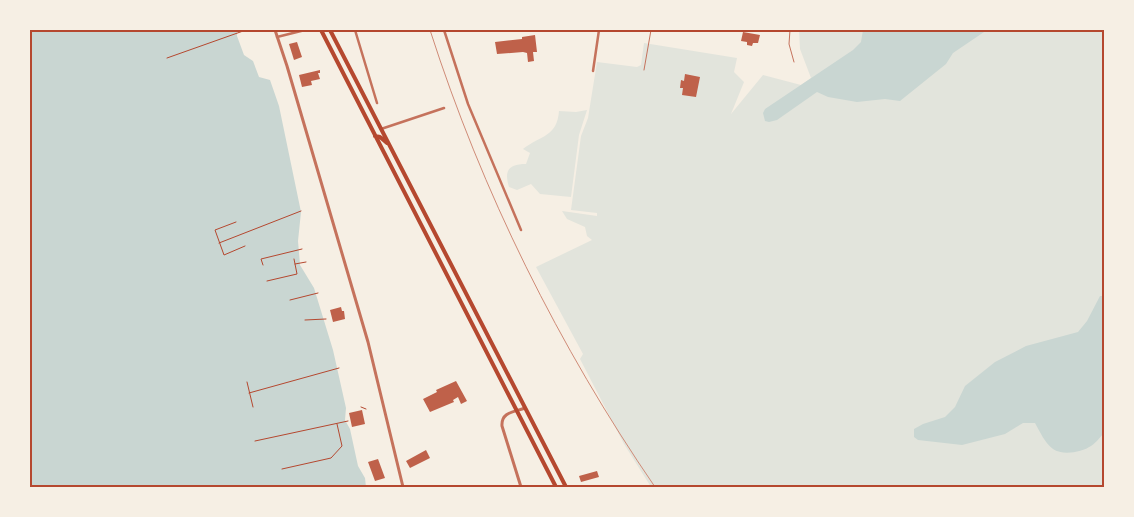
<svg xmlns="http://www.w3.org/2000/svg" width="1134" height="517" font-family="'IBM Plex Serif',serif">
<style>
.green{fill:#e2e4dc}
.water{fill:#c9d6d2}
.building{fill:#bf614a}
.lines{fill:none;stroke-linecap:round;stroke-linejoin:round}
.path{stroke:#b5482f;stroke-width:1}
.service{stroke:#c5725c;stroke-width:1}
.minor{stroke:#c5725c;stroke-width:2.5}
.tertiary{stroke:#c5725c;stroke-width:3}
.primary{stroke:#b5482f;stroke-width:4}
.rail{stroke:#cf8b77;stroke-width:1}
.neatline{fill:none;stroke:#b5482f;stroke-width:2}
</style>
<rect width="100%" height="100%" fill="#f6efe4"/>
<path class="green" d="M799,30H1104V487H651L624,444L580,359L583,354L536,267L592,240L587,236L585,227L567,219L562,211L597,216V213L571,210L581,136L588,118L597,62L637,67L641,65L644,43L737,58L734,72L744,82L731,114L763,75L801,85L811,78L800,49Z
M587,110L579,135L571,197L540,194L531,184L517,190L509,187C504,171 508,164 526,164L530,153L523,149C541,135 557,137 559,111L576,112Z"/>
<path class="water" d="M30,30H237V36L244,55L253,61L259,77L270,80L279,106L301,212L298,241L300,265L314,288L333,350L346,408L345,420L350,429L358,466L365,478L366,487H30Z
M863,30H987L953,53L946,64L900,101L885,99L857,102L828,97L817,92L777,120L769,122L765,121L763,113L765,109L853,50L861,42Z
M1100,296H1104V433C1100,437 1097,442 1091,446C1082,452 1063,456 1053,449C1045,443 1040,432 1035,423H1023L1005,434L962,445L918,440L914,437V429L923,424L945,417L955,407L965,386L995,362L1026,346L1078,332L1087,321Z"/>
<path class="building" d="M743,32L760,35L758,43H753L752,46L747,45V42L741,41Z
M535,35L537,52H533L534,61L528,62L527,53L523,52L497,54L495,42L522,39V37Z
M297,42L302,57L294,60L289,44Z
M320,70V73H318L320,79L311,81L312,85L302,87L299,75Z
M685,74L700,77L696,97L682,95L683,88H680L681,80L684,81Z
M341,307L342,311H344L345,319L333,322L330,310Z
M456,381L467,401L461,404L458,397L453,400L454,402L430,412L423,399L437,392L436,390Z
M362,410L365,424L352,427L349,413Z
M426,450L430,458L410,468L406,461Z
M378,459L385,478L375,481L368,462Z
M597,471L599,477L581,482L579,476Z"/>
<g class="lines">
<path class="path" d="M167,58L246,30
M236,222L215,230L224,255L245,246
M219,243L301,211
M295,264L306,262
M263,265L261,259L302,249
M267,281L297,274L294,259
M290,300L318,293
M305,320L326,319
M247,382L253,407
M249,393L339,368
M361,407L366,409
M255,441L348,421
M282,469L331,458L342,446L337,424"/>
<path class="service" d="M790,30L789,44L794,62
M644,70L651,30"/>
<path class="minor" d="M355,30L377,103
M444,30L468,104L521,230
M277,37L305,30
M593,71L599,30
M381,129L444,108"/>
<path class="tertiary" d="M275,30L287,66L368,342L403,487
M521,487L502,426C501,412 514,412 525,408"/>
<path class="primary" d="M321,30L556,487
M330,30L566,487
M375,136L380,137L387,143"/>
<path class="rail" d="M430,30C482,192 559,347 655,487"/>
</g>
<rect width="1134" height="517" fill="none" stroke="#f6efe4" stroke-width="62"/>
<rect x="31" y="31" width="1072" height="455" class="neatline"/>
</svg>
